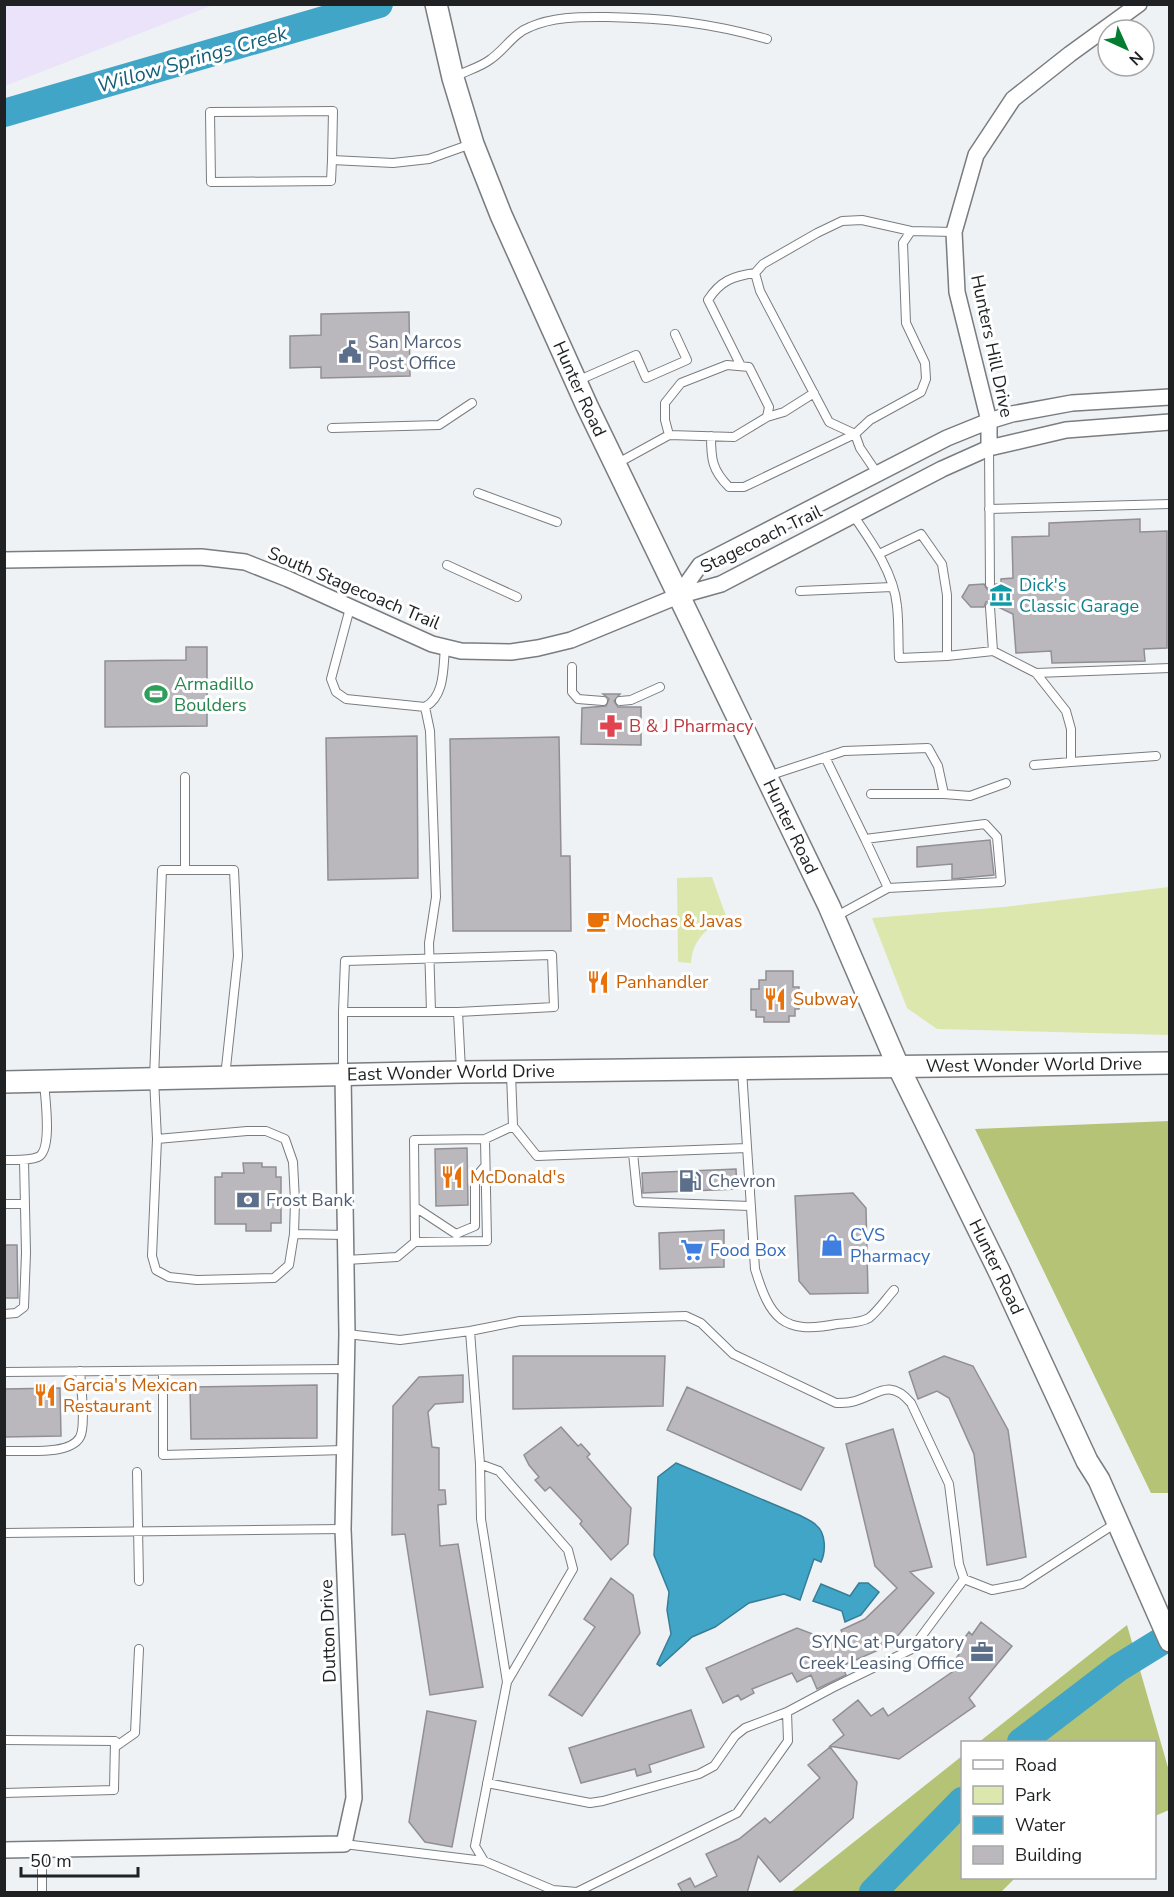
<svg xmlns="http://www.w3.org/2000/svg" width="1174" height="1897" font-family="'Nunito Sans',sans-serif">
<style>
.industrial{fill:#eae3f9}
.green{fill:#dbe7ac}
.forest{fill:#b4c375}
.water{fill:#41a5c7;stroke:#377d96;stroke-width:1.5}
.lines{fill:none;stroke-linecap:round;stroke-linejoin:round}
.river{stroke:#41a5c7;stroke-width:28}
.building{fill:#bab8bd;stroke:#918f93;stroke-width:1.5}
.lane-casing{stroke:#797d80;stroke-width:10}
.street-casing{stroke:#797d80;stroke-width:18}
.secondary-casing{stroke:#797d80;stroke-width:24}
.lane{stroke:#fff;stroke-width:8}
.street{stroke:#fff;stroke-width:15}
.secondary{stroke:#fff;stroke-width:21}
.labels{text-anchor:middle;stroke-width:6;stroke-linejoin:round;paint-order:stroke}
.service-label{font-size:18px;fill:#4e5e75;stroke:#fff;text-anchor:start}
.street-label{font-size:18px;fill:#1f2122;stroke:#fff}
.culture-label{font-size:18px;fill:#0d838f;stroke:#fff;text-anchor:start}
.leisure-label{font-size:18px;fill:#27864d;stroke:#fff;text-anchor:start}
.health-label{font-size:18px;fill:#be3a42;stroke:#fff;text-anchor:start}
.food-label{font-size:18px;fill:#c56008;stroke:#fff;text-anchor:start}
.shop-label{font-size:18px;fill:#366cbe;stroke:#fff;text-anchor:start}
.water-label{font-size:20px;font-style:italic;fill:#126078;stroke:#fff}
</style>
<rect width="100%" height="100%" fill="#eef2f5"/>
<path class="industrial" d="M5,4H213V5L5,86Z"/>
<path class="green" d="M712,877L727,919C707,926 692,941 691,963L678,962L677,878Z
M1169,887V1035L937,1029L907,1008L872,918L1004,907Z"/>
<path class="forest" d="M1169,1121V1493H1151L975,1129Z
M1127,1625L1169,1771V1810L1155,1816L1154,1742H979Z
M962,1756V1878H1015L1001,1892H791Z"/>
<path class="water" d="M676,1463L799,1515C805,1518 812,1521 816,1525C826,1533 826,1551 821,1562L814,1559L800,1600L784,1594L749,1603L715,1627L692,1637L660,1666L657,1664L671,1634L667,1610L669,1592L654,1555L658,1477Z
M859,1583H868L879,1592L861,1615L845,1622L842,1611L813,1601L821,1584L850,1596Z"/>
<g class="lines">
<path class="river" d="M4,113L379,4
M1021,1742L1118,1668L1170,1636
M873,1892L962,1801"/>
</g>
<path class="building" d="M409,312L410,376L321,378V367L290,368V336L321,335V314Z
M1140,519V532L1167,531V648L1144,649L1145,661L1052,663L1051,651L1016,653L1013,614L996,606L990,601L986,602L984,607H971L962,597L969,585L984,584L987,589L991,590L996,584H1001V579L1013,578L1012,537L1049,536V523Z
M186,647H207V726L105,727V661L186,660Z
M603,694H620L614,701L618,707H641V745L581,744L582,708L606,706L609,699Z
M417,736L418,878L328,880L326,738Z
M559,737L561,856H570L571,931H453L450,739Z
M990,840L994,875L952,879V864L917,867V847Z
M766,971H793V987H799V1009H795V1016H789V1022H764V1017H756V1010H751V989H759V980H766Z
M467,1148L468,1205L436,1206L435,1149Z
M243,1163H262V1167H276V1177H281V1223H271V1231H246V1224H215V1177H222V1173H244Z
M736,1169L737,1189L643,1193L642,1173Z
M853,1193L866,1208L868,1293L810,1294L799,1281L795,1196Z
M724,1230V1267L660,1269L659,1233Z
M4,1245H17L18,1298H4Z
M513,1356H665L663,1406L513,1409Z
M944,1356L973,1366L1008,1430L1026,1557L987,1565L974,1454L949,1398L937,1391L918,1399L909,1372Z
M463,1375V1402L435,1404L428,1412L432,1447L439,1448V1490H445L446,1504L438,1505L440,1546L458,1544L483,1687L430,1695L405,1534L392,1535L393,1406L419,1377Z
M317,1385V1438L191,1439L190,1387Z
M687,1387L824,1448L801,1490L667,1430Z
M60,1388L61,1436L4,1437V1389Z
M561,1427L578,1446L581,1444L590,1454L587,1457L631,1508L628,1544L611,1560L580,1524L582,1521L550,1487L545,1491L535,1480L539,1477L529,1465L524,1455Z
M893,1429L932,1567L910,1572L934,1593L890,1645L842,1666L846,1675L817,1689L811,1675L797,1682L792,1673L752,1689L754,1693L741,1700L738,1695L723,1703L706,1668L797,1628L849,1648L841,1630L865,1619L897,1588L875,1566L846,1444Z
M611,1578L633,1595L640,1633L582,1716L549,1695L595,1627L584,1619Z
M981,1622L1012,1646L969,1698L975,1706L899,1759L830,1746L844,1735L833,1720L858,1700L871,1716L883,1708L888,1716L958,1668L952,1664L960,1653L955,1650L969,1632L972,1635Z
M691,1710L704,1747L649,1765L651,1772L637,1776L635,1769L581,1783L569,1748Z
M427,1711L476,1721L452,1847L425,1842L409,1822Z
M830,1747L857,1782L853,1818L780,1882L758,1856L747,1893H683L678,1884L690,1878L695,1887L717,1876L706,1854L739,1839L765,1818L770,1823L820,1778L808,1765Z"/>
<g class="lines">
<g class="lane-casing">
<path id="lane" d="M454,77C466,71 481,67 491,59C505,49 514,33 530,27C554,16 582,17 607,17C665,18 711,23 767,39
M332,160L333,111L210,112L211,182L331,181L332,160L393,163L429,159L471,144
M741,366L708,300C720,281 733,276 755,273
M577,381L636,355L646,378L687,360L675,334
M767,417L784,412L814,393
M332,428L439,425L472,403
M855,434L829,422L760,291L755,273L763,264L817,233L842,221L862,220L911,231
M711,436C711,459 712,470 729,487H744L855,434
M989,448L990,584
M618,463L669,435L734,437L767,417L769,407L749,367L727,365L681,383L665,403V420L669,435
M877,473L860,448L855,434L870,420L921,392L926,379L925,363L906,323L903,243L911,231L954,232
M478,493L557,522
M989,509L1170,504
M853,515C871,541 894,573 897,606C899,623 898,641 899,658L947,656L993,651L1036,673L1066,711L1071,729V762L1156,756
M879,554L921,534L942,564L947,595V656
M447,565L517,597
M800,591L892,587
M990,607L993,651
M350,608L331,679L336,692L346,699L425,707C445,696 443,668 445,648
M572,667V692L578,699L603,701
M1036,673L1170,668
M620,701L631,700L660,687
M425,707L430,731L436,897L429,943L431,1012
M825,757L865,839L985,824L997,837L1001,882L888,888L835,917
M1034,765L1071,762
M768,776L844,751L928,748L938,766L944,794L970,796L1006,783
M185,777V870
M871,794H944
M865,839L888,888
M343,1012L345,961L552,955L554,1007L458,1012
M742,1070L755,1269C770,1318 782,1335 837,1324C846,1323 861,1323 869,1318C878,1311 886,1299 894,1290
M343,1074V1012H458L461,1070
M511,1074L513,1126L537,1156L747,1148
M247,1131H266L285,1139L293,1162L295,1201L294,1234L289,1265L274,1278L197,1280L169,1277L156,1270L152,1256L157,1139Z
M157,1139L154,1079L162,870H234L238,956L225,1077
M633,1153L638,1202L750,1206
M4,1160C15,1160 28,1161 38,1157C53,1150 45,1098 44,1082
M4,1204H24
M415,1207L456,1234L475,1226V1178L485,1166
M294,1234L346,1235
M415,1242L487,1241L485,1139
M346,1260L397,1257L415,1242L414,1140L485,1139L513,1126
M4,1314L16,1313L24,1307L26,1253L24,1160
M470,1331L480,1464L481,1519L507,1682L475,1846L484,1861
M347,1334L400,1340L470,1331L520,1321L686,1316L701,1323L733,1354L836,1403C841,1403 846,1403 851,1402C876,1397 888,1376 911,1403L949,1484L959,1564L964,1579L992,1590L1022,1584L1116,1523
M163,1371V1455L344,1450
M4,1372L345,1369
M4,1451C24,1450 70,1456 80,1437C86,1427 81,1384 80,1371
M480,1464L499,1471L568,1550L573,1569L507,1682
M137,1472L139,1581
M4,1533L343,1529
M4,1740L115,1741L114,1790L4,1793
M115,1747L135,1733L139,1649
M487,1783L590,1803L603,1801L699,1774L714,1766L735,1736L745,1728L787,1712
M344,1844L484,1861L553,1890L577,1892L737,1813L788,1741L787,1712L832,1688L912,1649L964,1579
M42,1892V1849"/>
</g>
<g class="street-casing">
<path id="street" d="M989,448V421L957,292L954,232L976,155L1013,99L1070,54L1139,4
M4,560L201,557L245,562L288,579L432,644L461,651L511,652L538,648L571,640L678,596L721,584L942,469L989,448L1066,430L1170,422
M678,596L700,565L947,438L989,421L1012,414L1072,403L1170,397
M4,1850L344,1844L354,1798L343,1529L347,1334L343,1075"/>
</g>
<g class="secondary-casing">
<g id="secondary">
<path id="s1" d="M436,4L453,78L473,144L501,215L587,406L829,906L898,1066L999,1271L1087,1461L1099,1480L1170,1641"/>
<path id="s2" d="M4,1082L461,1072L1170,1063"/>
</g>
</g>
<use href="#lane" class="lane"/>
<use href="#street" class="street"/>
<use href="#secondary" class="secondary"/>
</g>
<defs>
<g id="civic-bare" transform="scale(1.8)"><path d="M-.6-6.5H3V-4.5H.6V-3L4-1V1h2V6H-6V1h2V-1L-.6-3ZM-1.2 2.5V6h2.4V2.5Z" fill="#5c6f8a" stroke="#fff" stroke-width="2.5" paint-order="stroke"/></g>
<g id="museum-bare" transform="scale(1.8)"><path d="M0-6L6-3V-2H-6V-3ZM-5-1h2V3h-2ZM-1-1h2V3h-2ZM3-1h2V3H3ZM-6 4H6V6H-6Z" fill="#0f9aa8" stroke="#fff" stroke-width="2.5" paint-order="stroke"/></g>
<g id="stadium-bare" transform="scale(1.8)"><path d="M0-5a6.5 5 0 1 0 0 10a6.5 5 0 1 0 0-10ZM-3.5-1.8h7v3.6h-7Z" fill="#2e9e5b" stroke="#fff" stroke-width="2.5" paint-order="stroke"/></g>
<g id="pharmacy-bare" transform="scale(1.8)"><path d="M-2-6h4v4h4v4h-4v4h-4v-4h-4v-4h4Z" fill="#e0444e" stroke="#fff" stroke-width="2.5" paint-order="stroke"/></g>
<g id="cafe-bare" transform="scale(1.8)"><path d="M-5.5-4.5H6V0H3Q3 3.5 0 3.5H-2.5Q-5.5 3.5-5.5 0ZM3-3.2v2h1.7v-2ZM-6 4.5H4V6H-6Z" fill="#e8710a" stroke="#fff" stroke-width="2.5" paint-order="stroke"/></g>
<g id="restaurant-bare" transform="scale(1.8)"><path d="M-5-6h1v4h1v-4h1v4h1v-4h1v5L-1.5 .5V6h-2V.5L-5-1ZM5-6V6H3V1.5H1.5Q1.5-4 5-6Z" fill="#e8710a" stroke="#fff" stroke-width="2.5" paint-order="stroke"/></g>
<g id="fuel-bare" transform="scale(1.8)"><path d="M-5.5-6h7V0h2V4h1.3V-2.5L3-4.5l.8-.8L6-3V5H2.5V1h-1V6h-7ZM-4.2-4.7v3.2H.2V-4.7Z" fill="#5c6f8a" stroke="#fff" stroke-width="2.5" paint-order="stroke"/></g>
<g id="bank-bare" transform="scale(1.8)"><path d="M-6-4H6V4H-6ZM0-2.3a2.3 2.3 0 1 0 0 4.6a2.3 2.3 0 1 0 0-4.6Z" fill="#5c6f8a" stroke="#fff" stroke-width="2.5" paint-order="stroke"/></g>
<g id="shop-bare" transform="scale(1.8)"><path d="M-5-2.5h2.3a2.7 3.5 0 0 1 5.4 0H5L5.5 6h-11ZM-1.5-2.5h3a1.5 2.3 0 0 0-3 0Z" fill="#3f7fe0" stroke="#fff" stroke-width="2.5" paint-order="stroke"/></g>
<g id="supermarket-bare" transform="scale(1.8)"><path d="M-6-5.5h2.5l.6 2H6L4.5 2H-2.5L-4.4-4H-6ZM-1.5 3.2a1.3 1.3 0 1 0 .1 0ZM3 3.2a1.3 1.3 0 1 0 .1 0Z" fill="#3f7fe0" stroke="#fff" stroke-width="2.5" paint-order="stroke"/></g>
<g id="office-bare" transform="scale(1.8)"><path d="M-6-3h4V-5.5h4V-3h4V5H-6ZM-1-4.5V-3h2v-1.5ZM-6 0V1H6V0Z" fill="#5c6f8a" stroke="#fff" stroke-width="2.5" paint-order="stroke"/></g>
</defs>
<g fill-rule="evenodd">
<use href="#civic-bare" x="350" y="352"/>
<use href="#museum-bare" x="1001" y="595"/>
<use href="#stadium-bare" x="156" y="694"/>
<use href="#pharmacy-bare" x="611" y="726"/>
<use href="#cafe-bare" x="598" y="921"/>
<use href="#restaurant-bare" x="598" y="982"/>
<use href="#restaurant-bare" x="775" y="999"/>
<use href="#restaurant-bare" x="452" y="1177"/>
<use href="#fuel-bare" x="690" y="1181"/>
<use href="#bank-bare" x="248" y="1200"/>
<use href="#shop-bare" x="832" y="1245"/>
<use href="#supermarket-bare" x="692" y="1250"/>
<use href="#restaurant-bare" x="45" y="1395"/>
<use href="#office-bare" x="982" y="1652"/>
</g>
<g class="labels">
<g class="service-label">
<text x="368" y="348">San Marcos<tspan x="368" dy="21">Post Office</tspan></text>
<text x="708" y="1187">Chevron</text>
<text x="266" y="1206">Frost Bank</text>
<text x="964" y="1648" text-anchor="end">SYNC at Purgatory<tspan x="964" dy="21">Creek Leasing Office</tspan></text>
</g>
<g class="street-label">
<text transform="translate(992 346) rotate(78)" y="6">Hunters Hill Drive</text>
<text dy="6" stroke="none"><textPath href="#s1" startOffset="412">Hunter Road</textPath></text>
<text transform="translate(761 539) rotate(-26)" y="6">Stagecoach Trail</text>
<text transform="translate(354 588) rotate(23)" y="6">South Stagecoach Trail</text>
<text dy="6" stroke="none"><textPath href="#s1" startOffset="898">Hunter Road</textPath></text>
<text dy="6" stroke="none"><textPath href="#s2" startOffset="1030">West Wonder World Drive</textPath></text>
<text dy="6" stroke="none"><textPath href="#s2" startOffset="447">East Wonder World Drive</textPath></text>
<text dy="6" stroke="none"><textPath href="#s1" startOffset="1384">Hunter Road</textPath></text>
<text transform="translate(328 1631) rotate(-92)" y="6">Dutton Drive</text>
</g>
<g class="culture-label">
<text x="1019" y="591">Dick's<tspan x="1019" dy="21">Classic Garage</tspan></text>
</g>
<g class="leisure-label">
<text x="174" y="690">Armadillo<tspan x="174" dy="21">Boulders</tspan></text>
</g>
<g class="health-label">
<text x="629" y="732">B &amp; J Pharmacy</text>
</g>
<g class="food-label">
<text x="616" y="927">Mochas &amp; Javas</text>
<text x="616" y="988">Panhandler</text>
<text x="793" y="1005">Subway</text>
<text x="470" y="1183">McDonald's</text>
<text x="63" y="1391">Garcia's Mexican<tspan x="63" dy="21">Restaurant</tspan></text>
</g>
<g class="shop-label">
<text x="850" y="1241">CVS<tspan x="850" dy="21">Pharmacy</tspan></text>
<text x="710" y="1256">Food Box</text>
</g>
<g class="water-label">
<text transform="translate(192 59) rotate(-16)" y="7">Willow Springs Creek</text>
</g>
</g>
<rect width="1174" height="1897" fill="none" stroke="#1f2122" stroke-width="12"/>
<rect x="961" y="1741" width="195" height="138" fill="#ffffff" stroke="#a5a6a7" stroke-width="1.5"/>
<rect x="973" y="1760" width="30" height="9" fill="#ffffff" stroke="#a5a6a7" stroke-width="1.5"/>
<text x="1015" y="1771" font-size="18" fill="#1f2122">Road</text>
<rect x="973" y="1786" width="30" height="18" fill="#dbe7ac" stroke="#a5a6a7" stroke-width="1.5"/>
<text x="1015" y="1801" font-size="18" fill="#1f2122">Park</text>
<rect x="973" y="1816" width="30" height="18" fill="#41a5c7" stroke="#a5a6a7" stroke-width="1.5"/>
<text x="1015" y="1831" font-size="18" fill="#1f2122">Water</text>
<rect x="973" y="1846" width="30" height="18" fill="#bab8bd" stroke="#a5a6a7" stroke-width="1.5"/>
<text x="1015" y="1861" font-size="18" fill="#1f2122">Building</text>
<g transform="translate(1126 48) rotate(135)"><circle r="28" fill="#ffffff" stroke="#a5a6a7" stroke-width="1.5"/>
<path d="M0-4.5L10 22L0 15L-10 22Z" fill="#047c32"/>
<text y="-9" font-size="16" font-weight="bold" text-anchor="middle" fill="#1f2122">N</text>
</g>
<path d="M21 1867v9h117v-9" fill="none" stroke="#1f2122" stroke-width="3"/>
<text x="30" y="1867" font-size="18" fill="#1f2122" stroke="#ffffff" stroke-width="4.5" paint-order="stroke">50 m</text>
</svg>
